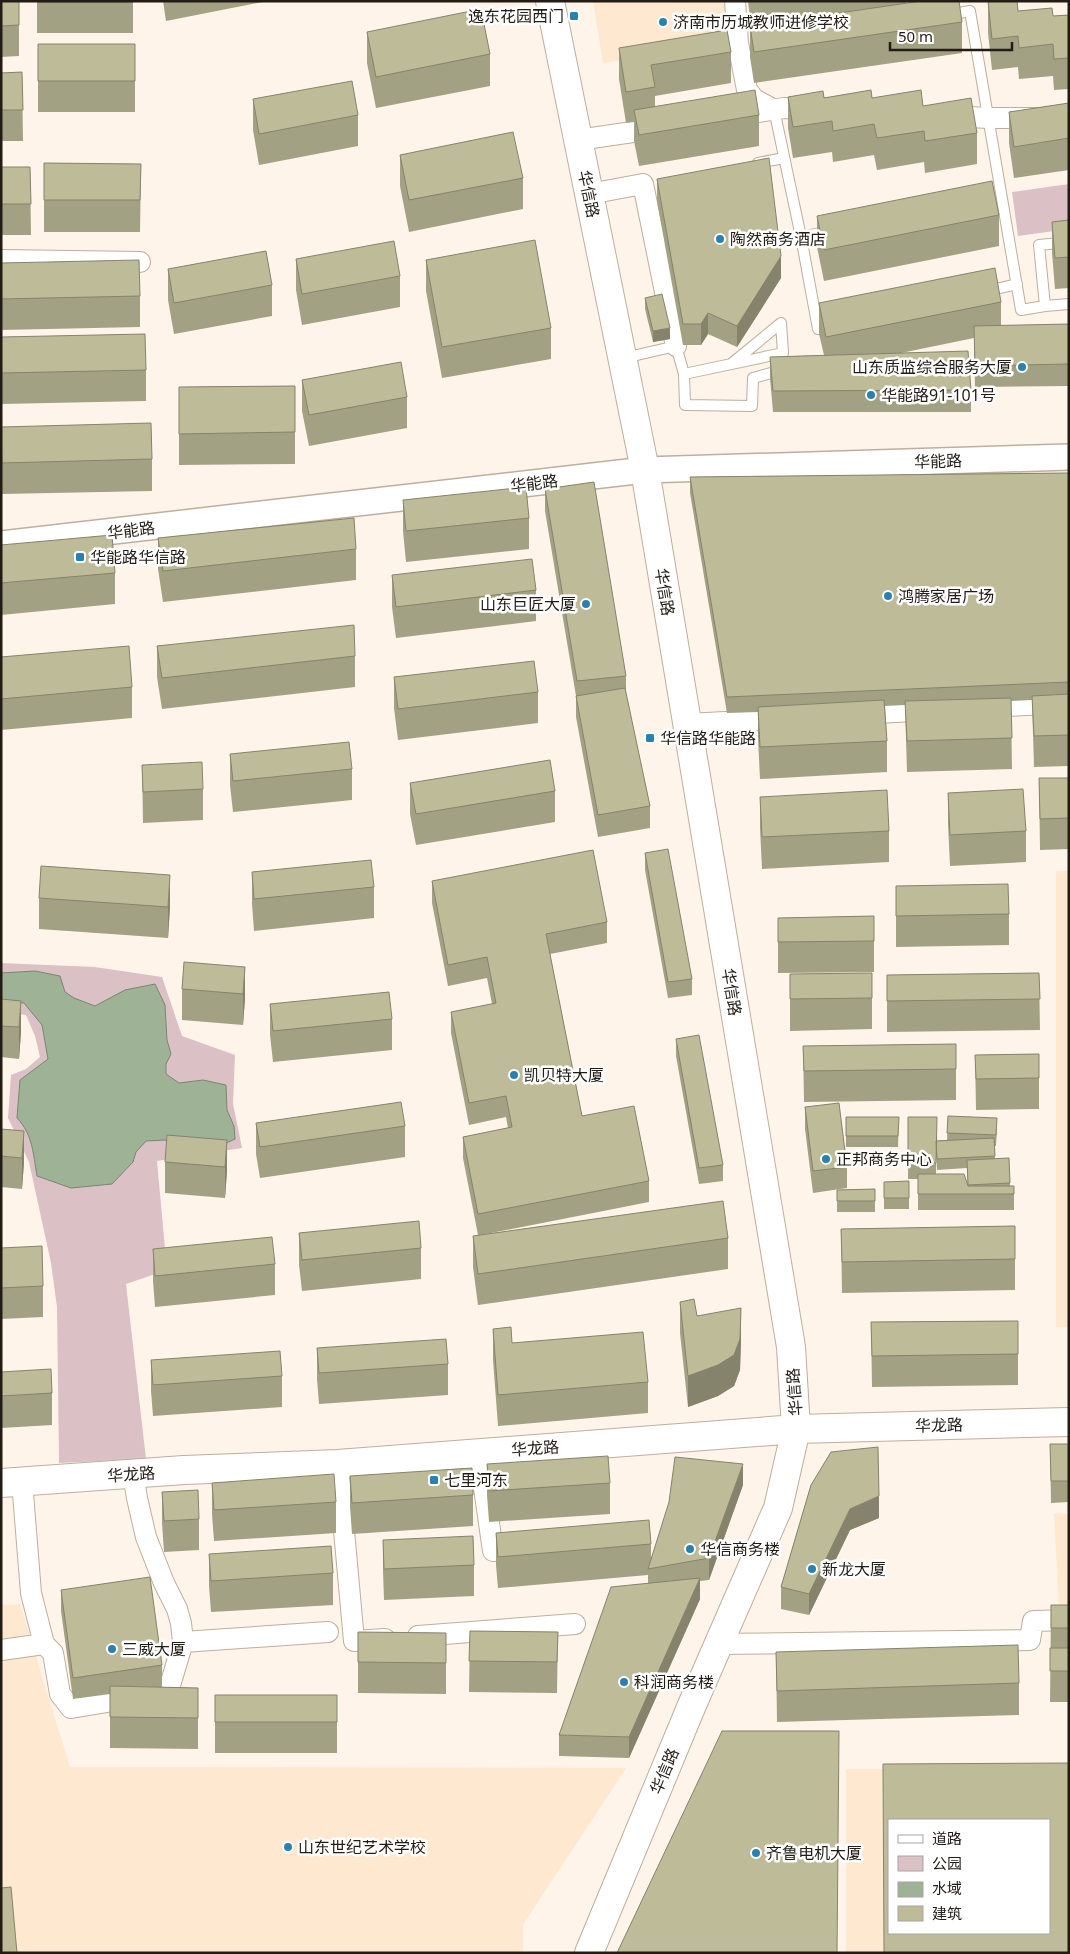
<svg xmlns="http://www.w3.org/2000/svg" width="1070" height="1954" font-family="'Noto Sans','Noto Sans SC',sans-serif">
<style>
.built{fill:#fee8cf;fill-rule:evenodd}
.green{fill:#dbc1c6}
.water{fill:#9eb396;stroke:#79866f}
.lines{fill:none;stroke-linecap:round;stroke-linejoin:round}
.service-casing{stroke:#beae9d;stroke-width:12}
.minor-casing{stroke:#beae9d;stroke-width:22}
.tertiary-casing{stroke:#beae9d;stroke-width:28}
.secondary-casing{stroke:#beae9d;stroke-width:30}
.service{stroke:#fff;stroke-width:10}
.minor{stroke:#fff;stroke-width:20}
.tertiary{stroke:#fff;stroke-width:25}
.secondary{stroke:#fff;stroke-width:28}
.wall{fill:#a3a184;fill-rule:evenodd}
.shaded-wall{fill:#85836b}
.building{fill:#bebb99;stroke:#85836b;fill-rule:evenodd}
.poi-dot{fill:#2981af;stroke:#fff;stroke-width:2}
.labels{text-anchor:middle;stroke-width:5;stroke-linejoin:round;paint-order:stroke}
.poi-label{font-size:16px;fill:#221c15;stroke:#fff;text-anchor:start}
.street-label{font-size:16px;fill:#221c15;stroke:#fff}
</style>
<rect width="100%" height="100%" fill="#fff4e9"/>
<path class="built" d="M593,1H728L733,43L603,63Z
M1056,871H1069V1327H1056Z
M1054,1513L1069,1514V1613H1059Z
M20,1604L70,1767L626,1768L523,1925V1953H1V1605Z
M846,1769H1069V1953H846ZM889,1820H1049V1933H889Z"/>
<path class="green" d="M1069,184V229L1018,236L1012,192Z
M1,963L95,967L162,977L182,1036L235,1055L233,1104L242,1148L157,1161L167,1270L126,1284L146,1459L59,1463L57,1307L51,1263L29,1162L8,1118L11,1075L26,1069L40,1057L35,1036L26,1015L1,1012Z"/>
<path class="water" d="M35,971L60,976L65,992L74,998L95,1006L125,990L155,984L165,1005L167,1040L171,1054L166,1064V1074L179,1083L203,1080L226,1085L227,1110L234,1126L235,1139L215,1148L180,1149L165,1140L146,1141L136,1152L133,1162L112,1184L71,1188L37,1176C33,1153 33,1135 17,1118L20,1080L48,1059L42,1025L24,1003L1,1000V973Z"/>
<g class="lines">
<g class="service-casing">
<path id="service" d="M948,15L970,11L1021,310L1045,306
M774,109L801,237L829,231
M758,163L784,158
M801,237L818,329L831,326
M1069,242L1039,245L1045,306L1069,304
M987,291L1017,284
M624,358L676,346L684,374L783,353L781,323L731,364
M684,374L685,405L752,406L753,378L782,370"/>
</g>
<g class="minor-casing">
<path id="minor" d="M735,1L738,43L747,90L754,99L769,107
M733,116L784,108L816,110
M947,116L989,118H1069
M578,140L660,128
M589,194L643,184L676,346
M1,260L140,262
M983,707L1069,703
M859,714L932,710
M687,724L785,719
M479,1453L493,1551L524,1549
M338,1464L354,1641L385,1639
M22,1481L31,1593L44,1644
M418,1636L575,1624
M183,1642L328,1632
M718,1644L1030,1640L1033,1621L1069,1620
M1,1650L44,1644L53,1653L60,1694L71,1708L168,1692L183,1642L181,1623L177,1609L164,1583L146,1537L137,1498L133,1474"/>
</g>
<g class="tertiary-casing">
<path id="tertiary" d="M1,544L645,470L1069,457"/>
</g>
<g class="secondary-casing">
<path id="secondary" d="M550,1L645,470L791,1347L796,1429L778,1508L692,1705L589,1953
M1,1483L184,1470L338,1464L796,1429L1069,1422"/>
</g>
<use href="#service" class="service"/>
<use href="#minor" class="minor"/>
<use href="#tertiary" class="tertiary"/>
<use href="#secondary" class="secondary"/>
</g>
<path class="wall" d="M1,1H19V56L1,57Z
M37,1H133V33H37Z
M163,1H268L166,21Z
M748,1H906V3L962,22V53L754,83L750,57V26H751Z
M988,1L1018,11L1053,16L1069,15V89L1054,90L1053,76L1019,79L1018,67L992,70L988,33Z
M367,32L490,54V86L376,108L367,63Z
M38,44H135V112H38Z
M619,48L731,52V83L655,96V107L759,115V146L639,166L634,141V122L626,123L619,79Z
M22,72L23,141H1V73Z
M788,97L872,98L923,106L977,133V164L925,173L924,162L877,170L874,155L833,162L832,152L793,158L788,128Z
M253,99L358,115V146L259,165L253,130Z
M1069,103V170L1014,178L1009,143V112Z
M400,155L523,178V209L409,232L400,186Z
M44,163L141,164L140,232H44Z
M1,167H30L31,235H1Z
M657,179L781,278L737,347L708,334L701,345H683L657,201Z
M999,215V246L824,281L817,247V216Z
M1069,220V288L1055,289L1052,253V222Z
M296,259L400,276V307L302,325L296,290Z
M426,260L551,328V359L442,378L426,291Z
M1,263L140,296V327L1,330Z
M168,269L272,285V316L174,334L168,300Z
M645,298L670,339L653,342L645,309Z
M1001,302V326L1069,324V386L975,387L974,338L901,353L971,390V412H773L770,378V357L824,355L819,334V303Z
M1,337L146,370V401L1,404Z
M302,380L407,397V428L309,446L302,411Z
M295,386V464L179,465V387Z
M1,427L152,459V491L2,494Z
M1069,473V766L1034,767L1032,700L1011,701L1012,769L907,772L905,705L885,706L887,741V772L760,779L758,738V712L727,713L690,493V477Z
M545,489L626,676V696L650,806V828L598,837L576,717V696L545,511Z
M403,500L529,518V549L406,562L403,531Z
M158,538L356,549V580L163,602L158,569Z
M1,545L115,573V604L1,615Z
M392,575L536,590V621L396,638L392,607Z
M157,646L355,656V687L162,709L157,677Z
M1,657L132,687V718L1,730Z
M394,677L538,692V723L398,740L394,708Z
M230,754L352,769V800L233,812L230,785Z
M142,765L203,789V820L143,823Z
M1039,778H1069V849L1040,850Z
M410,783L555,791V822L416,845L410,814Z
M948,793L1026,831V862L950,866L948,824Z
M760,797L889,831V862L762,869L760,828Z
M645,853L692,979V995L668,998L645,870Z
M252,872L374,887V918L254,931L252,904Z
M432,881L607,922V943L550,954L582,1116L649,1181V1202L481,1235L728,1238V1269L478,1305L473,1267V1236L478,1235L463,1158V1137L508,1128L506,1117L469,1125L451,1033V1012L492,1004L487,978L448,986L432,903Z
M896,886L1009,914V945L896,947Z
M39,898L170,906L168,938L39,929Z
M874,916V972L778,973V918Z
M245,967V998L243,1025L182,1020V989Z
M872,973V1029L790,1031V974Z
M1039,973L1040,1030L887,1032V975Z
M1,999L21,1001V1032L19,1059L1,1057Z
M270,1004L392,1019V1050L273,1062L270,1035Z
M676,1039L723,1165V1181L699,1184L676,1056Z
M956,1044V1100L804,1102L803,1046Z
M1039,1054V1109L976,1110L975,1055Z
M805,1107L847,1167V1188L813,1193L805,1129Z
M948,1116L997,1129L996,1146H995V1159L1009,1158L1010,1186H1014V1210H918V1179H908V1117L936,1141L947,1140ZM936,1152L937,1170L967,1168L968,1186L936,1174Z
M846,1117H899L898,1147H846Z
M256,1123L405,1126V1157L260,1178L256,1154Z
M1,1129L24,1131V1162L22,1189L1,1187Z
M227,1140V1171L225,1198L165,1193V1162Z
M909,1181V1209H884V1182Z
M875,1189V1212H837V1190Z
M1015,1226V1290L842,1293L841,1229Z
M299,1233L421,1248V1279L302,1291L299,1265Z
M1,1248L43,1286V1317L1,1319Z
M153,1249L275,1264V1295L155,1307L153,1281Z
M680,1302L697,1316L741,1340L740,1370L734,1386L718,1396L688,1407L680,1333Z
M1018,1321V1385L872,1387L871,1322Z
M493,1329L512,1343L648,1382V1413L498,1426L493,1360Z
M317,1348L448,1364V1395L319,1404L317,1379Z
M151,1360L282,1376V1407L153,1416L151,1391Z
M1,1372L52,1393V1425L1,1428Z
M1050,1444H1069V1502L1051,1503Z
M487,1464L610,1483V1514L489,1522L487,1495Z
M350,1476L473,1495V1526L352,1534L350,1507Z
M212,1483L336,1502V1533L214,1541L212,1514Z
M743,1485L709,1580L700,1581V1599L629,1758L559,1756V1735L648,1583V1575L498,1588L496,1565V1533L651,1544V1557Z
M811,1485L879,1518L850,1530L809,1615L781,1609V1587Z
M162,1492L199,1519V1550L164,1552L162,1523Z
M383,1540L474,1565V1596L384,1600L383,1571Z
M209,1554L333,1573V1605L211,1612L209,1586Z
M61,1590L162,1665V1687H159L198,1688V1749L110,1748V1694L73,1699L61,1611Z
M1051,1605H1069V1702H1050Z
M470,1631L558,1632L557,1693L469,1692Z
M358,1632L446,1633V1694L358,1693Z
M776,1652L1019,1683V1715L777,1722Z
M215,1695H337V1753H215Z"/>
<path class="shaded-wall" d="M781,256V278L737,347V326Z
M708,313V334L701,345V324Z
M670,328V339L653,342V331Z
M170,875V906L168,938V907Z
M245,967V998L243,1025V994Z
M21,1001V1032L19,1059V1027Z
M24,1131V1162L22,1189V1158Z
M227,1140V1171L225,1198V1167Z
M741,1308V1340L740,1370L734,1386L718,1396L688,1407V1376Z
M743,1464V1485L709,1580V1558Z
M879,1496V1518L850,1530L809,1615V1594L850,1509Z
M700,1578V1599L629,1758V1737Z"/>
<path class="building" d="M1,1H19V25L1,26Z
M37,1H133V2H37Z
M921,1H959L962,22L754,52L750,26Z
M988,1H1017L1018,11L1052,8L1053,16L1069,15V58L1054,59L1053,44L1019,48L1018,36L992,39Z
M481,9L490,54L376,77L367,32Z
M727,30L731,52L651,65L655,87L626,92L619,48Z
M38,44H135V81H38Z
M22,72L23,110H1V73Z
M352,81L358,115L259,134L253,99Z
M755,90L759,115L639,135L634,110Z
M871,90L872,98L921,90L923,106L971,98L977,133L925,141L924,131L877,138L874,124L833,131L832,121L793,127L788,97L823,91L824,98Z
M1069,103V138L1014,147L1009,112Z
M513,132L523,178L409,200L400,155Z
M769,158L781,256L737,326L708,313L701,324H683L657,179Z
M44,163L141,164L140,200H44Z
M1,167H30L31,204H1Z
M992,181L999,215L824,250L817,216Z
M1069,220V257L1055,258L1052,222Z
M535,240L551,328L442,347L426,260Z
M394,241L400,276L302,294L296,259Z
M266,251L272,285L174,303L168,269Z
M139,260L140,296L1,299V263Z
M995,268L1001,302L826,337L819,303Z
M662,294L670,328L653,331L645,298Z
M1069,324V364L975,366L974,326Z
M145,334L146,370L1,373V337Z
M968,351L971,390L773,391L770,357Z
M401,362L407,397L309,415L302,380Z
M295,386V432L179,434V387Z
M151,423L152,459L2,463L1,427Z
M1069,473V682L727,697L690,477Z
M594,482L626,676L577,681L545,489Z
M526,487L529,518L406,531L403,500Z
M354,518L356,549L163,571L158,538Z
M112,535L115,573L1,583V545Z
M532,559L536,590L396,607L392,575Z
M354,625L355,656L162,678L157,646Z
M129,646L132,687L1,699V657Z
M534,661L538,692L398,709L394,677Z
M625,688L650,806L598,815L576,696Z
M1069,694V735L1034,736L1032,696Z
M1011,698L1012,738L907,741L905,701Z
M884,700L887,741L760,747L758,707Z
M349,742L352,769L233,781L230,754Z
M550,760L555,791L416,814L410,783Z
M202,762L203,789L143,792L142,765Z
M1039,778H1069V818L1040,819Z
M1023,789L1026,831L950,835L948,793Z
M887,790L889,831L762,837L760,797Z
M668,849L692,979L668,982L645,853Z
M593,850L607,922L546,934L582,1116L634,1106L649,1181L478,1214L463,1137L512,1127L506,1096L469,1103L451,1012L496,1003L487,957L448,965L432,881Z
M371,860L374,887L254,899L252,872Z
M41,866L170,875L168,907L39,898Z
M1008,884L1009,914L896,916V886Z
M874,916V941L778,942V918Z
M184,962L245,967L243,994L182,989Z
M872,973V998L790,999V974Z
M1039,973L1040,999L887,1001V975Z
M389,992L392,1019L273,1031L270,1004Z
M1,999L21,1001L19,1027L1,1026Z
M699,1035L723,1165L699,1168L676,1039Z
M956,1044V1069L804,1071L803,1046Z
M1039,1054V1078L976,1079L975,1055Z
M401,1102L405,1126L260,1147L256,1123Z
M839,1103L847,1167L813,1171L805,1107Z
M948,1116L997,1118L996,1135L947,1133Z
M846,1117H899L898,1136H846Z
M908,1117H937L936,1163H908Z
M1,1129L24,1131L22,1158L1,1156Z
M167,1135L227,1140L225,1167L165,1162Z
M994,1138L995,1156L937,1159L936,1141Z
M1009,1158L1010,1183L968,1185L967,1160Z
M918,1174H964L968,1186H1014V1194H918Z
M909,1181V1198H884V1182Z
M875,1189V1201H837V1190Z
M723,1201L728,1238L478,1274L473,1236Z
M419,1221L421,1248L302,1260L299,1233Z
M1015,1226V1259L842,1262L841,1229Z
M272,1237L275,1264L155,1276L153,1249Z
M42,1246L43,1286L1,1288V1248Z
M694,1299L697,1316L741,1308L740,1339L734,1355L718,1365L688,1376L680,1302Z
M1018,1321V1354L872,1356L871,1322Z
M511,1327L512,1343L643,1332L648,1382L498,1395L493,1329Z
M446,1339L448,1364L319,1373L317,1348Z
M280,1351L282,1376L153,1385L151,1360Z
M51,1369L52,1393L1,1396V1372Z
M1050,1444H1069V1481H1051Z
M878,1447L879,1496L850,1509L809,1594L781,1587L811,1485L831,1452Z
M608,1456L610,1483L489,1491L487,1464Z
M675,1457L743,1464L709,1558L648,1569L669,1502Z
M472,1468L473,1495L352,1503L350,1476Z
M334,1474L336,1502L214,1510L212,1483Z
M198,1490L199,1519L164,1521L162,1492Z
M649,1520L651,1544L498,1557L496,1533Z
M473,1536L474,1565L384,1569L383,1540Z
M331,1546L333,1573L211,1581L209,1554Z
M150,1577L162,1665L73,1678L61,1590Z
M700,1578L629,1737L559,1735L611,1587Z
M1051,1605H1069V1628H1051Z
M470,1631L558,1632L557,1662L469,1661Z
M358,1632L446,1633V1663L358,1662Z
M1018,1645L1019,1683L777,1691L776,1652Z
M1050,1648H1069V1671H1050Z
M110,1686L198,1688V1718L110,1717Z
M215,1695H337V1722H215Z
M722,1731H839L837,1953H617Z
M1069,1763V1953H884L883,1764ZM889,1820H1049V1933H889Z
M11,1887L17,1953H1V1888Z"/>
<g class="poi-dot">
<rect x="569" y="11" width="10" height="10" rx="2.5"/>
<circle cx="663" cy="22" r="5"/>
<circle cx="720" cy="239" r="5"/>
<circle cx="1022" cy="367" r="5"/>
<circle cx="871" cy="395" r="5"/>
<rect x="75" y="552" width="10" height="10" rx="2.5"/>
<circle cx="888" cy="596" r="5"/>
<circle cx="586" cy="604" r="5"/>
<rect x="645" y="733" width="10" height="10" rx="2.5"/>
<circle cx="514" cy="1075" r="5"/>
<circle cx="826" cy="1159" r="5"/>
<rect x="429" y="1475" width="10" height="10" rx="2.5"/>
<circle cx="690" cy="1549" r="5"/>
<circle cx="812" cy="1569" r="5"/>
<circle cx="112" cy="1649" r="5"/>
<circle cx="624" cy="1682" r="5"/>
<circle cx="288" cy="1847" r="5"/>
<circle cx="756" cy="1853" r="5"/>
</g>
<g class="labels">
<g class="poi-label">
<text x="564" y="22" text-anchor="end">逸东花园西门</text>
<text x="673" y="28">济南市历城教师进修学校</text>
<text x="730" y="245">陶然商务酒店</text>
<text x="1012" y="373" text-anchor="end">山东质监综合服务大厦</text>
<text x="881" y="401">华能路91-101号</text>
<text x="90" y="563">华能路华信路</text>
<text x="898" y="602">鸿腾家居广场</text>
<text x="576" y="610" text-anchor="end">山东巨匠大厦</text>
<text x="660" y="744">华信路华能路</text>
<text x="524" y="1081">凯贝特大厦</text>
<text x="836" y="1165">正邦商务中心</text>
<text x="444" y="1486">七里河东</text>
<text x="700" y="1555">华信商务楼</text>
<text x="822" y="1575">新龙大厦</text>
<text x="122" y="1655">三威大厦</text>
<text x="634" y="1688">科润商务楼</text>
<text x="298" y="1853">山东世纪艺术学校</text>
<text x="766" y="1859">齐鲁电机大厦</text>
</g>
<g class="street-label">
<text transform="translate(589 194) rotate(78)" y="6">华信路</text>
<text transform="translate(938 461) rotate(-2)" y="6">华能路</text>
<text transform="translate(534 483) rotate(-7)" y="6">华能路</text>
<text transform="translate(131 530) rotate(-7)" y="6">华能路</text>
<text transform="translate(665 592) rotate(81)" y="6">华信路</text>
<text transform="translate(732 992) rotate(81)" y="6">华信路</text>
<text transform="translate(794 1392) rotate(-94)" y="6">华信路</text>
<text transform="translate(939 1425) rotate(-1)" y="6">华龙路</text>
<text transform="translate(535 1448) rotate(-4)" y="6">华龙路</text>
<text transform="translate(131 1474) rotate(-4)" y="6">华龙路</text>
<text transform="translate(664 1771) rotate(-67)" y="6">华信路</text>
</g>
</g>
<rect width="1070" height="1954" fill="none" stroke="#221c15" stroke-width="5"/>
<rect x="888" y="1819" width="162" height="115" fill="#ffffff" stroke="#a7a4a1"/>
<rect x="898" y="1835" width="25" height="8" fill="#ffffff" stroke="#a7a4a1"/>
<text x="932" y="1844" font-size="15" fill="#221c15">道路</text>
<rect x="898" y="1856" width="25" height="15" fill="#dbc1c6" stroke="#a7a4a1"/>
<text x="932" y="1869" font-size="15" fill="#221c15">公园</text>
<rect x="898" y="1882" width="25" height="15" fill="#9eb396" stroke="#a7a4a1"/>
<text x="932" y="1894" font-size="15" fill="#221c15">水域</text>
<rect x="898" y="1906" width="25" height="15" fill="#bebb99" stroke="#a7a4a1"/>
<text x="932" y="1919" font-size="15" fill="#221c15">建筑</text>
<path d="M890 42v8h122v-8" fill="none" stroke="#221c15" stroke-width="2.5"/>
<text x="898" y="42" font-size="15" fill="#221c15" stroke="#ffffff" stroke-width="4" paint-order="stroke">50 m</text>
</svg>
